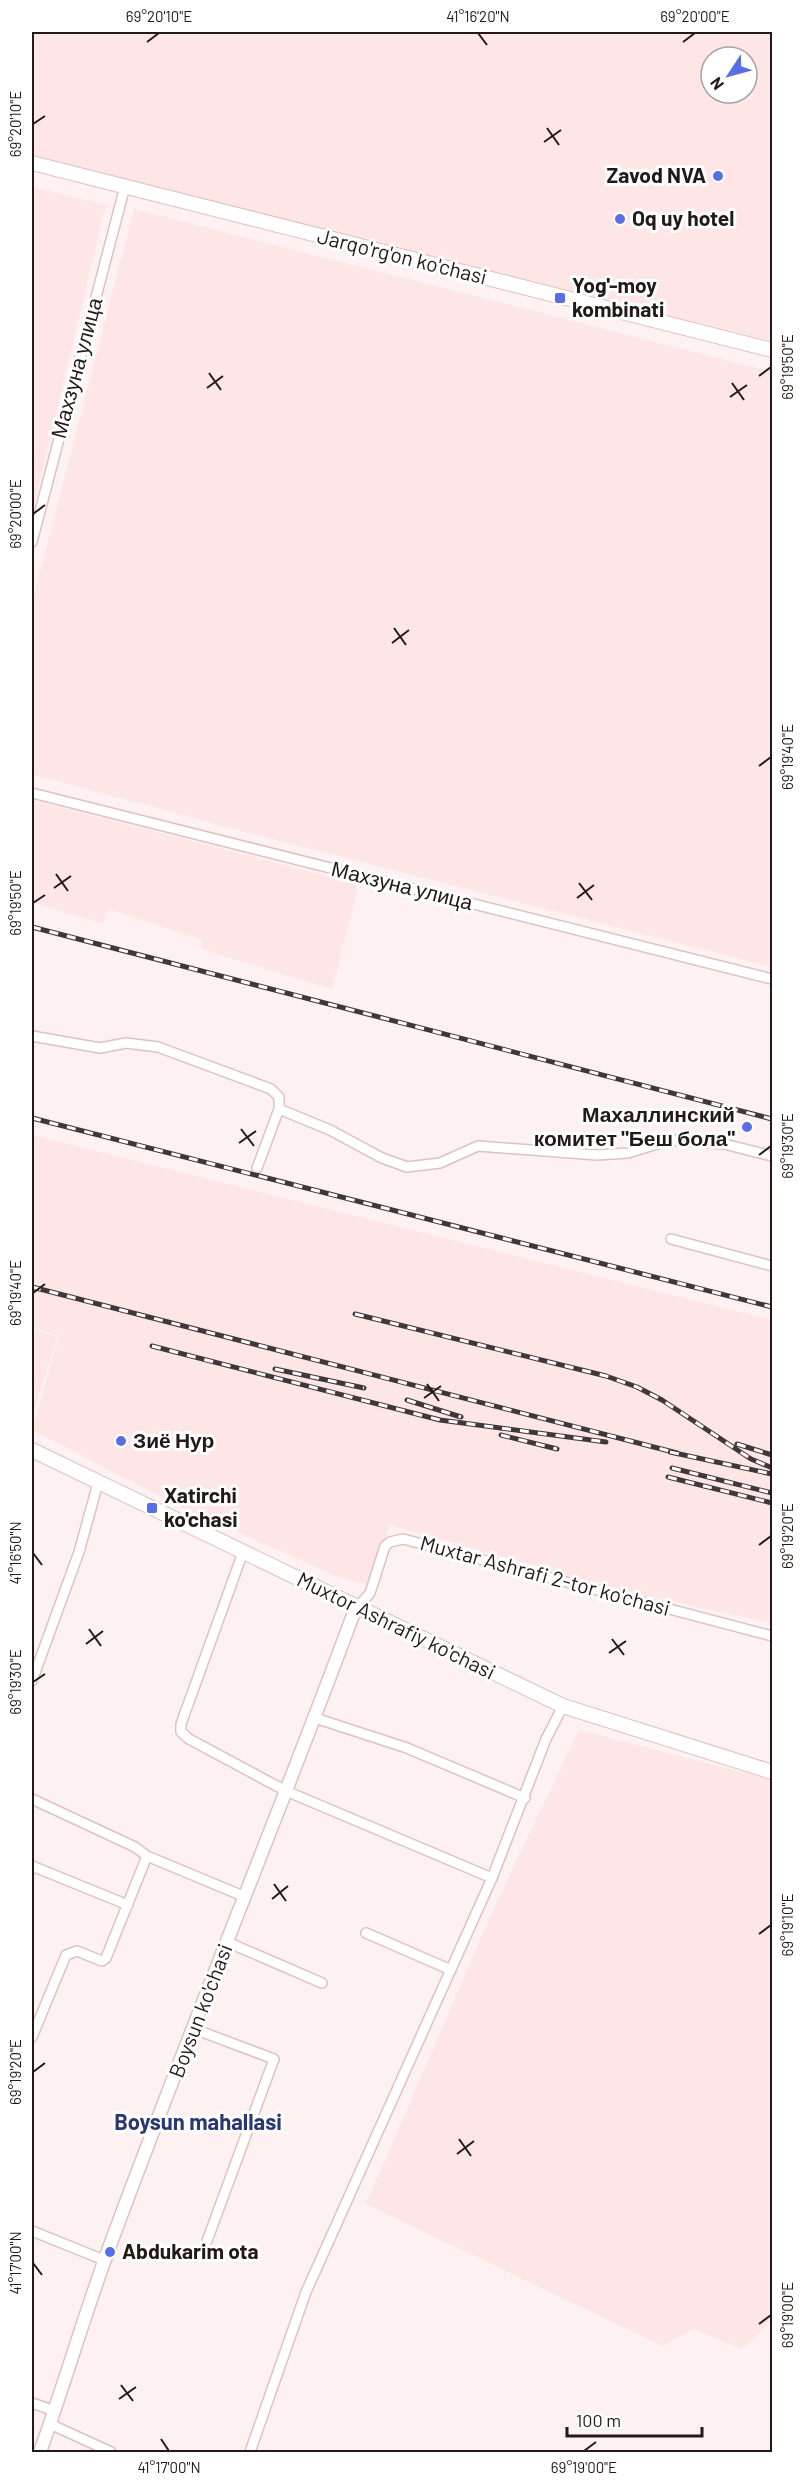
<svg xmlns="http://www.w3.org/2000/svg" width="804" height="2484" font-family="Barlow,sans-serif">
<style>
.built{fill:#fee5e6;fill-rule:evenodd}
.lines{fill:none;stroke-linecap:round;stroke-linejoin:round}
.minor-casing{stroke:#e0c1c2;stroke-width:12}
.tertiary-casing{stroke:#e0c1c2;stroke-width:15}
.secondary-casing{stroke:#e0c1c2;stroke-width:16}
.minor{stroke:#fff;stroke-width:9}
.tertiary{stroke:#fff;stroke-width:12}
.secondary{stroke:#fff;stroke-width:14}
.rail-casing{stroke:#423737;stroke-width:5}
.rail{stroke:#fff;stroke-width:3;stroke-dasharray:9;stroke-linecap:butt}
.ticks{fill:none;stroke:#241919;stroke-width:2}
.poi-dot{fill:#586ee4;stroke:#fff;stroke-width:2}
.labels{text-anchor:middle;stroke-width:6;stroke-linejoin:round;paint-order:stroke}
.poi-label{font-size:21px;font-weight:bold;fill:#241919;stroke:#fff;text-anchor:start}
.street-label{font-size:21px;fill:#241919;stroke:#fff}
.neighbourhood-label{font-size:22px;font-weight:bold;fill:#2b3771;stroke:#fff}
.neatline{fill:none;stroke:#241919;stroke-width:2}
.ticks-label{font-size:15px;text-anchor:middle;fill:#241919}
</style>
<rect width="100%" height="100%" fill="#fef1f1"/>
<path class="built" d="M32,32H772V341L32,159ZM711,57H747V93H711Z
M32,187L106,205L32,514Z
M134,209L772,372V967L260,836L32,774V603Z
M32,800L355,883L357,892L332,989L201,949L202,940L109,909L103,924L32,902Z
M32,1135L772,1320V1623L625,1591L390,1525L368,1585L336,1576L170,1502L32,1430L59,1336L32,1327Z
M32,1329L57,1337L32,1417Z
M579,1730L772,1780V2320L742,2349L693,2329L662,2346L366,2204L493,1910Z"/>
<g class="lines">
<g class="minor-casing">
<path id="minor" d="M32,542L123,194
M32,793L772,979
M32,1036L100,1048L126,1043L158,1047L271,1089L279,1097V1109L330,1130L382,1158L407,1167L440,1163L478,1146L597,1155L628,1153L670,1140L724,1144L772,1156
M257,1168L279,1109
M671,1239L772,1266
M243,1552L181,1724V1732L189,1739L286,1791L492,1878
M358,1607L370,1593L385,1546L390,1542L403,1539L772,1636
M32,1681L79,1552L98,1483
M315,1718L407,1748L525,1798
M32,1799L135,1847L147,1856L243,1896
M32,1866L128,1905
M366,1933L451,1970
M227,1942L322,1983
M194,2029L274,2059L207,2241
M32,2037L66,1955L77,1951L102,1961L106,1958L147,1856
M32,2231L104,2260
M32,2403L55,2411
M50,2424L111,2452
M250,2452L306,2292L492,1878L546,1739L563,1706"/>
</g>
<g class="tertiary-casing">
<path id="tertiary" d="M40,2452C63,2388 82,2323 105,2259C184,2043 273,1831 353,1615L358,1607"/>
</g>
<g class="secondary-casing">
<path id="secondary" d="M32,163L772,350
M32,1450L563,1706L772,1772"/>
</g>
<use href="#minor" class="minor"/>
<use href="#tertiary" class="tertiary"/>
<use href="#secondary" class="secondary"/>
<g class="rail-casing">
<path id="rail" d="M32,927L772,1119
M32,1118L772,1307
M32,1287L677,1453
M355,1314L606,1376L637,1387L662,1400L751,1459L770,1467
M152,1346L440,1420L606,1442
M275,1369L364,1388
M407,1400L461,1417
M501,1435L557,1449
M737,1444L772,1455
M670,1452L772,1474
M672,1468L772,1493
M668,1477L772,1503"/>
</g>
<use href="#rail" class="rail"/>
</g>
<path class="ticks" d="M478,33L487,45M147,42L159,33M683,42L695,33M33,124L45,116M547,128L559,145M544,142L561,130M209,373L221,390M759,376L771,367M732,383L744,400M207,388L223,376M730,397L747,385M33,514L45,505M394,628L406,645M392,643L409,630M759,766L771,757M56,874L68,891M579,883L592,900M54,888L71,876M577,898L594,885M33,903L45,895M241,1129L254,1146M239,1143L256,1131M759,1155L771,1146M33,1293L45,1284M427,1384L439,1401M424,1398L441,1386M759,1545L771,1536M33,1553L42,1565M89,1629L101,1646M612,1639L624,1655M86,1644L103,1631M609,1653L626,1641M33,1682L45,1674M274,1884L286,1901M272,1899L288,1886M759,1934L771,1925M33,2072L45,2063M459,2139L471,2156M457,2154L474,2141M33,2263L42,2275M759,2324L771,2315M121,2385L133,2401M119,2399L136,2387M161,2439L169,2451M584,2451L596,2442"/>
<g class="poi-dot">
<circle cx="718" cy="176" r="6"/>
<circle cx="620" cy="219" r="6"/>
<rect x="554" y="292" width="12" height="12" rx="3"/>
<circle cx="747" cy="1127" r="6"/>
<circle cx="121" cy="1441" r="6"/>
<rect x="146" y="1502" width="12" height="12" rx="3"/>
<circle cx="110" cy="2252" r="6"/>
</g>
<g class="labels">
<g class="poi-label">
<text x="706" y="183" text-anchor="end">Zavod NVA</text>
<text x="632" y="226">Oq uy hotel</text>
<text x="572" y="293">Yog'-moy<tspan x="572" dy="24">kombinati</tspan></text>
<text x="735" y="1122" text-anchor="end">Махаллинский<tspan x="735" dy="24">комитет "Беш бола"</tspan></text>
<text x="133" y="1448">Зиё Нур</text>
<text x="164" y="1503">Xatirchi<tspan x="164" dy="24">ko'chasi</tspan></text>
<text x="122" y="2259">Abdukarim ota</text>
</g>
<g class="street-label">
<text transform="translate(402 257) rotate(14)" y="7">Jarqo'rg'on ko'chasi</text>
<text transform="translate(77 368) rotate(-75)" y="7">Махзуна улица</text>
<text transform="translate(402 886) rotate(14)" y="7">Махзуна улица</text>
<text transform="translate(545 1576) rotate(15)" y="7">Muxtar Ashrafi 2-tor ko'chasi</text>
<text transform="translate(396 1626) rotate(26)" y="7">Muxtor Ashrafiy ko'chasi</text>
<text transform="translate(201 2011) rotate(-69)" y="7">Boysun ko'chasi</text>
</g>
<g class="neighbourhood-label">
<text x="198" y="2130">Boysun mahallasi</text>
</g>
</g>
<rect width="804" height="2484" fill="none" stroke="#ffffff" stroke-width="66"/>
<g transform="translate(729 75) rotate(234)"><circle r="28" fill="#ffffff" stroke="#a7a3a3" stroke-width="1.5"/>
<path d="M0-4.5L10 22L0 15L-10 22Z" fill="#586ee4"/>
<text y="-9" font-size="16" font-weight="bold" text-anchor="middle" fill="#241919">N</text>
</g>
<path d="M567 2427v9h135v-9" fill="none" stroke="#241919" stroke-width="3"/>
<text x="576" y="2427" font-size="18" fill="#241919" stroke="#ffffff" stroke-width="4.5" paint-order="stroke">100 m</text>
<rect x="33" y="33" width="738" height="2418" class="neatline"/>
<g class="ticks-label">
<text x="159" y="22">69°20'10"E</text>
<text x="478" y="22">41°16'20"N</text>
<text x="695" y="22">69°20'00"E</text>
<text transform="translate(16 124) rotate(-90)" y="5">69°20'10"E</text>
<text transform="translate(788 367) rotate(-90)" y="5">69°19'50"E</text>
<text transform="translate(16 514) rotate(-90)" y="5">69°20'00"E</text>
<text transform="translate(788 757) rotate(-90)" y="5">69°19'40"E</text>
<text transform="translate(16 903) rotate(-90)" y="5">69°19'50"E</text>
<text transform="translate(788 1146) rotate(-90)" y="5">69°19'30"E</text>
<text transform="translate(16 1293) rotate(-90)" y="5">69°19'40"E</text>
<text transform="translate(788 1536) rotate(-90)" y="5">69°19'20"E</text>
<text transform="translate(16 1553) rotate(-90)" y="5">41°16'50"N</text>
<text transform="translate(16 1682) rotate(-90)" y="5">69°19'30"E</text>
<text transform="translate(788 1925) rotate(-90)" y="5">69°19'10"E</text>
<text transform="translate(16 2072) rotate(-90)" y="5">69°19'20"E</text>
<text transform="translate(16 2263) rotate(-90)" y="5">41°17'00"N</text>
<text transform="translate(788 2315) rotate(-90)" y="5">69°19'00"E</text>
<text x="169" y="2473">41°17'00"N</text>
<text x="584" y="2473">69°19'00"E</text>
</g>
</svg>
